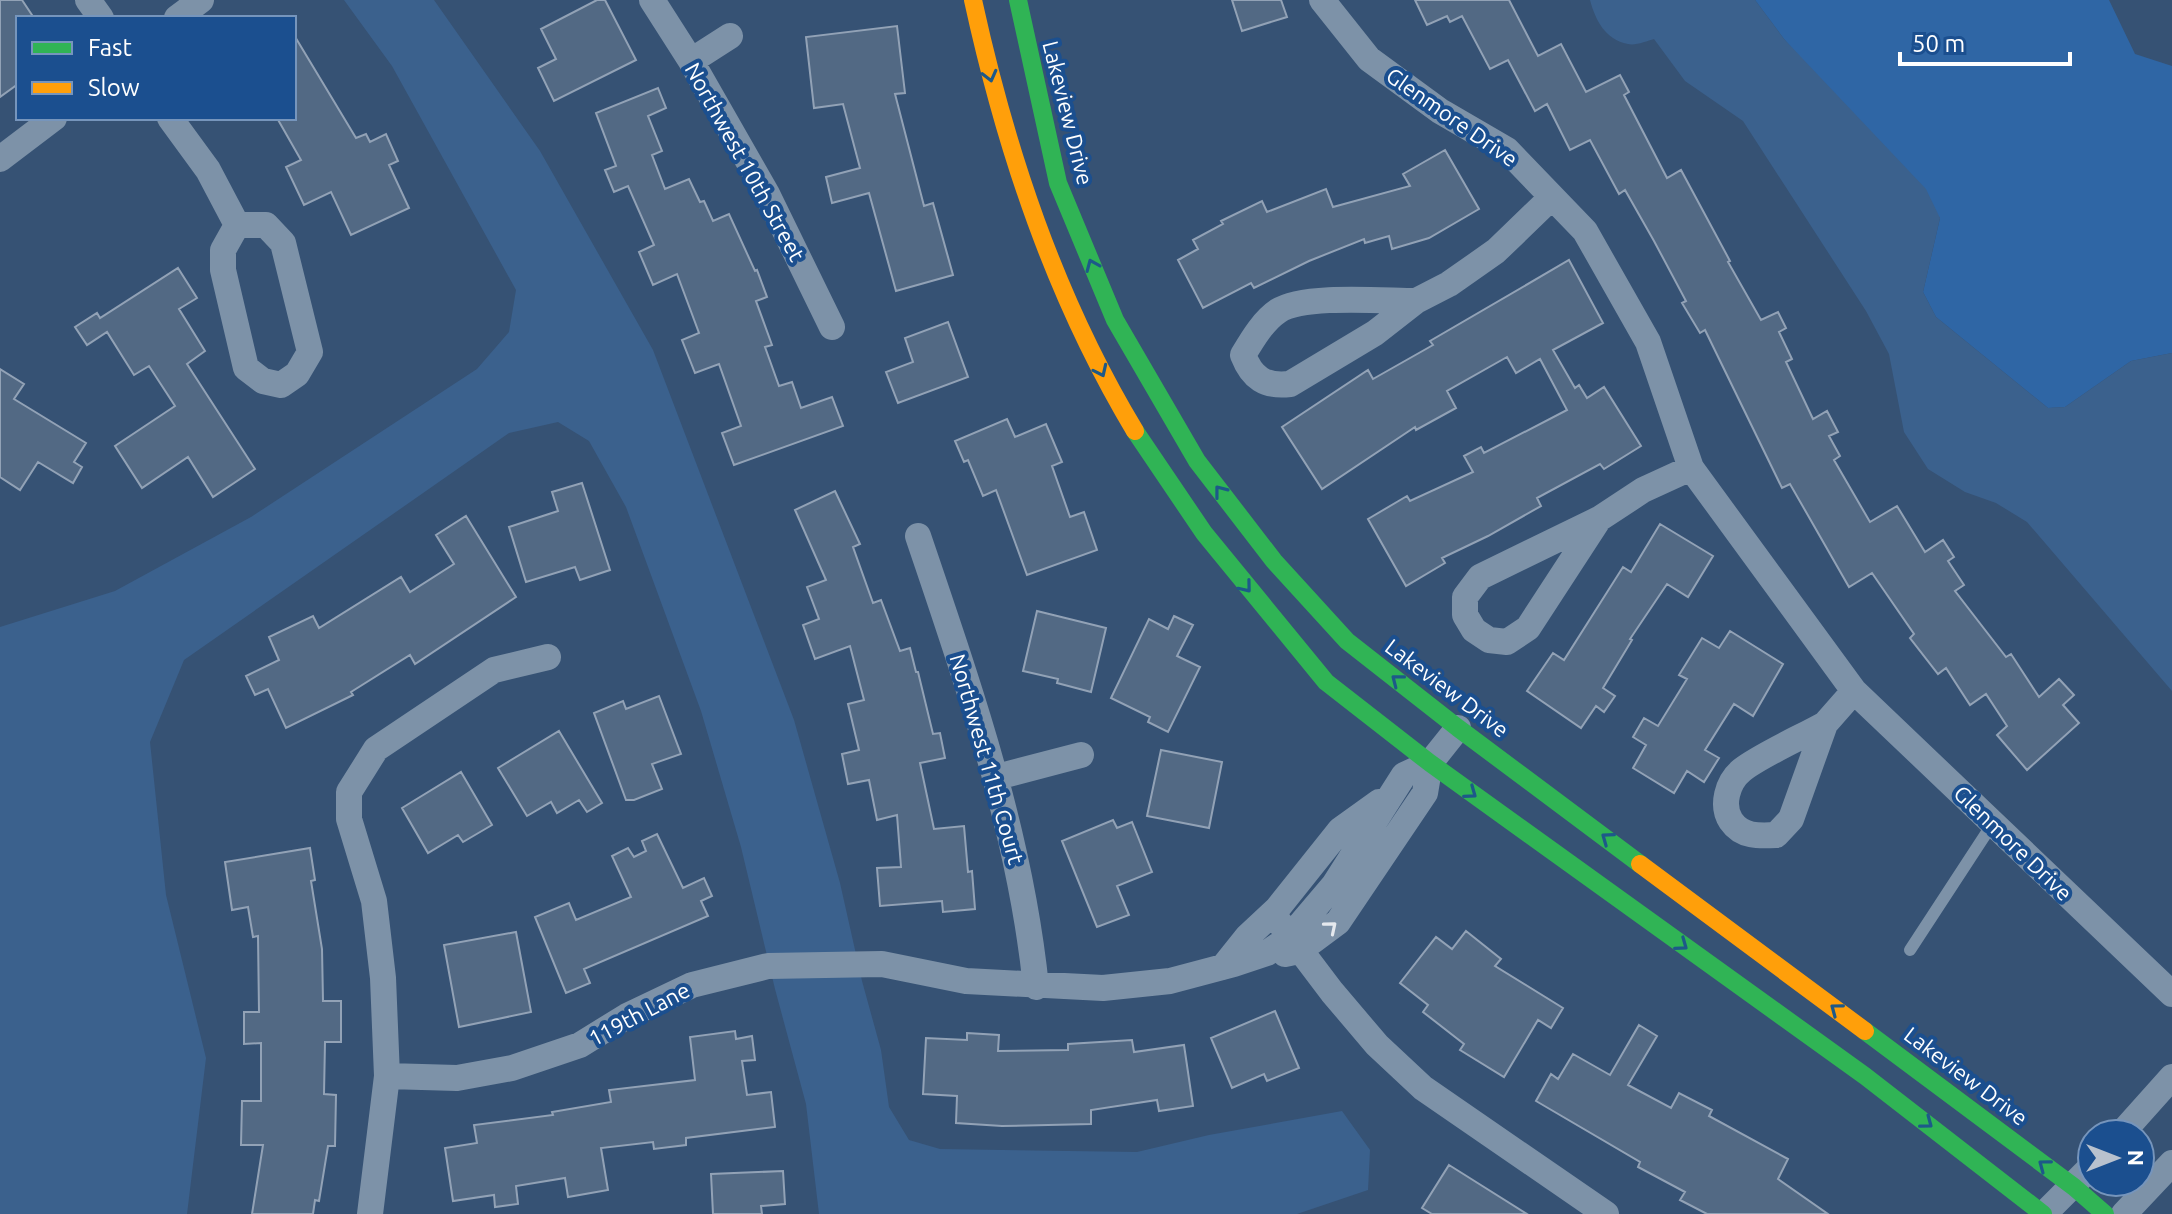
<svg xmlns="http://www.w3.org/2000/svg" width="2172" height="1214" font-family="Ubuntu,sans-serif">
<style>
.green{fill:#2f66a5}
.water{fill:#3b618d}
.building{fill:#526984;stroke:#92a2b6;stroke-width:2}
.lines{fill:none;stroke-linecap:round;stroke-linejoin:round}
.lane{stroke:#7d92a8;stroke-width:12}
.street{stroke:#7d92a8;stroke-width:26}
.fast{stroke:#30b455;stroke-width:18}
.slow{stroke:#ff9f0a;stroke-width:18}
.oneway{stroke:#1d5989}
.oneway2{stroke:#e5e9ee}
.labels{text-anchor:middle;stroke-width:8;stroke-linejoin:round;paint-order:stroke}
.street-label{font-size:22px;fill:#fff;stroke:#1b4f8f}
</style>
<rect width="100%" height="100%" fill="#365274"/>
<path class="green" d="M1755,0H2109L2135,54L2172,66V353L2131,361L2065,407L2048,408L1936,317L1923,292L1940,218L1784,39Z"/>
<path class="water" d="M344,0H434L540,151L653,350L794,720L840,883L862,981L881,1050L889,1107L909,1140L940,1149L1137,1152L1209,1135L1342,1111L1370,1150L1368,1190L1297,1214H819L806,1104L775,989L741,847L701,711L626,507L589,441L558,422L509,433L184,660L150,742L166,895L206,1058L187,1214H0V627L115,591L251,517L477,369L509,332L516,290L392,66Z
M1590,0H1755L1784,39L1926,189L1940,218L1923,292L1936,317L2048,408L2065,407L2131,361L2172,353V691L2027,522L1996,503L1965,492L1928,469L1904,432L1889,354L1866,311L1743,121L1685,81L1654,39C1647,41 1635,46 1628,44C1605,40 1595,19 1590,0Z"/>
<path class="building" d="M0,0H22L34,18H18V84L0,97Z
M597,0H605L636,60L554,101L538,68L556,59L541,29Z
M1232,0H1281L1287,17L1242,31Z
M1415,0H1509L1538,56L1561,44L1586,92L1620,75L1629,92L1624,95L1667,178L1681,170L1730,261L1728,262L1761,320L1778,312L1786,328L1779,332L1792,359L1786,362L1813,419L1827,411L1838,432L1829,436L1840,456L1834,460L1870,522L1897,506L1925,552L1943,540L1954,557L1948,561L1964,585L1955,591L2006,657L2011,654L2039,697L2059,679L2074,695L2063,705L2079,723L2027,770L1997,735L2007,726L1986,694L1970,705L1946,668L1938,674L1910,638L1914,634L1872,573L1849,587L1790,484L1782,488L1705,330L1700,333L1682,303L1686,301L1654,241L1625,190L1619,194L1590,140L1570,150L1547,104L1535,111L1508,60L1490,69L1462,16L1450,22L1447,16L1427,25Z
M897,26L905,93L895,94L924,206L933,203L953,275L896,291L869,193L832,203L826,177L860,168L843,104L814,108L806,37Z
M294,35L356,138L366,134L370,142L386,134L398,161L389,165L409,208L351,235L331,192L304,205L286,167L301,160L277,118H294Z
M658,88L666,108L648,116L662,151L652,155L665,189L689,179L700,202L704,201L713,221L729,214L755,271L757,270L767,297L756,301L772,345L765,347L779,386L792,382L801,408L832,397L843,426L734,465L722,433L741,426L719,364L695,373L682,340L699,333L677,274L653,285L639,252L654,245L628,186L614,192L605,170L616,166L596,113Z
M1445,150L1479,209L1429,238L1392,249L1389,236L1365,243L1364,239L1309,261L1254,288L1251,283L1203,308L1178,260L1198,249L1193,240L1223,224L1221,221L1262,201L1267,212L1326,189L1333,207L1410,186L1403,174Z
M1569,260L1603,323L1553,350L1575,388L1579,385L1587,398L1604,387L1641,446L1604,469L1600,464L1537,498L1541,506L1488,536L1442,558L1445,563L1406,586L1368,519L1407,496L1410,501L1473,472L1464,456L1481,447L1484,453L1567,410L1540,359L1516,373L1507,357L1447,391L1456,408L1416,430L1415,427L1322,489L1282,427L1368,370L1373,379L1433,345L1430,341Z
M178,268L197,298L179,309L205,351L187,364L255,469L213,497L188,457L142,488L115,446L175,406L149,366L134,375L107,332L87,345L75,327L97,313L100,318Z
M948,322L968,377L898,403L886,372L913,362L905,338Z
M0,369L24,384L14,399L86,443L74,462L82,467L73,483L38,462L20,490L0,477Z
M1007,419L1015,437L1046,424L1062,462L1052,466L1070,517L1084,512L1097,550L1027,575L996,490L983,496L968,460L964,462L955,441Z
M582,483L610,570L580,580L575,567L526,582L509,527L558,511L552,492Z
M835,491L860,544L853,547L873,603L881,600L900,651L910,648L916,672H918L933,734L940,733L945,758L920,763L934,829L964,826L968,872L972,871L975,909L943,912L942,901L880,906L877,868L901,867L897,815L877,820L869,780L848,784L842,754L859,750L848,704L864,700L850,646L815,659L803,625L819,619L807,587L826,580L795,510Z
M466,516L516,597L415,664L410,655L351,692L353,695L286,728L268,689L255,695L246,676L279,660L269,637L313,616L319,628L401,577L410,592L454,564L436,535Z
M1660,524L1713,556L1688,597L1667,584L1630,639L1632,640L1603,688L1615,696L1604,712L1596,706L1581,728L1527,691L1553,653L1564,660L1623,567L1631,572Z
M1037,611L1106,628L1091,692L1057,683L1058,679L1023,671Z
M1174,616L1193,625L1177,656L1200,667L1168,732L1148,722L1150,717L1111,698L1149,619L1168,629Z
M1730,631L1783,664L1753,716L1734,704L1705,750L1719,758L1704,782L1687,771L1674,793L1633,768L1646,745L1633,737L1644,718L1658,726L1687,679L1679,675L1702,638L1719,648Z
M659,696L681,754L652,764L662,789L634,800H626L594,713L623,701L626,709Z
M559,731L602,803L587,812L579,800L557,813L551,802L527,816L498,768Z
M1161,750L1222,762L1209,828L1147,816Z
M461,772L492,825L463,842L458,835L428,853L402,808Z
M1113,820L1117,828L1132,822L1152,872L1117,886L1129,915L1097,927L1062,841Z
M657,834L683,888L704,878L712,896L701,901L708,916L584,969L590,983L566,993L535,917L569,903L576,920L631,897L612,856L628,848L634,857L646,851L642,841Z
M310,848L315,880L311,881L322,949L323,1001H341V1042H325L324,1094L336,1095L335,1146H328L319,1201L315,1200L313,1214H252L263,1145H241L242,1101H261V1043L244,1044V1012H259L258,936L253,937L248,907L232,910L225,862Z
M1466,931L1501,959L1495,966L1563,1008L1551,1028L1538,1020L1504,1077L1460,1050L1464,1044L1423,1012L1428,1005L1400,983L1436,937L1452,949Z
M516,932L531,1012L459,1027L444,945Z
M1275,1011L1299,1068L1267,1081L1264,1074L1232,1088L1211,1038Z
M1639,1025L1657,1036L1628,1085L1671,1108L1679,1093L1712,1110L1709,1116L1788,1159L1778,1179L1828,1214H1707L1680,1200L1685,1192L1638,1167L1640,1162L1536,1101L1551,1074L1558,1079L1573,1054L1610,1075Z
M735,1031L736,1039L752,1036L755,1060L742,1061L747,1095L771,1092L775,1127L686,1138V1145L654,1149L653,1142L601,1148L608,1190L568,1197L565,1178L516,1186L518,1204L495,1207L494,1195L453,1201L445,1148L477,1143L474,1125L553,1115L552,1112L611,1102L609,1090L695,1080L690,1037Z
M967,1033L999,1035L998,1051L1068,1050V1044L1132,1040L1134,1052L1184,1045L1193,1106L1159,1111L1157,1100L1091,1110V1124L1002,1126L956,1123L957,1096L923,1094L926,1038L967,1040Z
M1449,1165L1527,1214H1432L1422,1208Z
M783,1171L785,1204L761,1206L762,1214H713L711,1174Z"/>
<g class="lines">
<path class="lane" d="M1910,950L1993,823"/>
<path class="street" d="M88,0L101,18
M652,0L691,61L767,194L832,327
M1322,0L1369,59L1440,111L1507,150L1585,231L1648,342L1691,468L1854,691L2172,994
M177,18L201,0
M691,61L730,36
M170,118L208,170L237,225
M0,159L54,118
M237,225H266L283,243L310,352L297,374L281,385L263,381L246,368L223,270V250Z
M1416,301C1384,301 1304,294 1278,311C1263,321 1252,340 1243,355C1252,378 1265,387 1290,384L1375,333L1416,301L1449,284L1496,251L1552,197
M1599,519L1480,577L1465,597V615L1474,630L1489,640L1507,642L1528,628L1599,519L1643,490L1691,468
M918,536C968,684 1020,830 1036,987
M1825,724C1802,737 1761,755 1742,770C1727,782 1721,806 1731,821C1742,837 1759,836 1776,835L1791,819L1825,724L1854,691
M997,777L1081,755
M1273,914L1332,992L1377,1045L1423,1088L1606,1214
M1285,954L1299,951L1338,922L1425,793L1430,763
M1223,967L1247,937L1277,909L1340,830L1379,802
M387,1076L457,1078L512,1068L580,1045L627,1016L692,985L768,966L882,964L966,981L1103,988L1170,981L1234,964L1267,953L1289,938L1334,885L1404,775L1430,763L1458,728
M2121,1134L2172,1077
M370,1214L387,1076L383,978L374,901L349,819V792L376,749L494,670L548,657
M2044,1214L2092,1166
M2124,1214L2172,1163"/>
<path class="fast" d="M1018,0L1058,183L1115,320L1197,461L1274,561L1347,641L1458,728L1640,864
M1135,431L1204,533L1326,682L1430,763L1865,1076L2043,1214
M1865,1031L2074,1187L2105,1214"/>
<path class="slow" d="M973,0C1006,151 1055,298 1135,431
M1640,864L1865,1031"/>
</g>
<defs><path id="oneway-chevron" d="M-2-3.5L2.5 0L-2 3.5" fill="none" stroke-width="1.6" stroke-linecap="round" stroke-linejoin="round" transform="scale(2)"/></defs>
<g class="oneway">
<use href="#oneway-chevron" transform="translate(990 76) rotate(76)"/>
<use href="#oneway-chevron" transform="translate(1092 265) rotate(-113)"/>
<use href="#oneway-chevron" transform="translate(1101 371) rotate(65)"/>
<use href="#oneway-chevron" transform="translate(1220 491) rotate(-128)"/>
<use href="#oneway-chevron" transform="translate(1246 587) rotate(51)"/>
<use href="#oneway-chevron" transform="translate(1397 680) rotate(-142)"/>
<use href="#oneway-chevron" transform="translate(1471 793) rotate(36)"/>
<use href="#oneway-chevron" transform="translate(1607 838) rotate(-144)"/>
<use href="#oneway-chevron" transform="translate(1682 945) rotate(36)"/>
<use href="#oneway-chevron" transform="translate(1836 1009) rotate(-143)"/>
<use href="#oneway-chevron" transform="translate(1927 1123) rotate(37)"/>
<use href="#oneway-chevron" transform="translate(2044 1165) rotate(-143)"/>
</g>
<use class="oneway2" href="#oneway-chevron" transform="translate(1331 927) rotate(-40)"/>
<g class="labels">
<g class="street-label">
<text transform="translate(1068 113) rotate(76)" y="8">Lakeview Drive</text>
<text transform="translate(1452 117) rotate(35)" y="8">Glenmore Drive</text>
<text transform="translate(745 162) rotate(61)" y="8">Northwest 10th Street</text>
<text transform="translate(1447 688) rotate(37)" y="8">Lakeview Drive</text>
<text transform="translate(987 759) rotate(74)" y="8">Northwest 11th Court</text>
<text transform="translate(2013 843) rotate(44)" y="8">Glenmore Drive</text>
<text transform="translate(639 1014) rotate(-28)" y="8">119th Lane</text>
<text transform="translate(1966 1076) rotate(37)" y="8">Lakeview Drive</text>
</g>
</g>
<rect x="16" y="16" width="280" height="104" fill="#1b4f8f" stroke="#7695bc" stroke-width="2"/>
<rect x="32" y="42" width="40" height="12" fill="#30b455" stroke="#7695bc" stroke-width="2"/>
<text x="88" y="56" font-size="24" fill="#ffffff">Fast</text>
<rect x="32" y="82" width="40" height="12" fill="#ff9f0a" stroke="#7695bc" stroke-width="2"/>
<text x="88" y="96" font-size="24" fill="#ffffff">Slow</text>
<g transform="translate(2116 1158) rotate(90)"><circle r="38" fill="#1b4f8f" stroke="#7695bc" stroke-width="2"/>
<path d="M0-6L14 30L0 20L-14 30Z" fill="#b9c2ce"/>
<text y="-12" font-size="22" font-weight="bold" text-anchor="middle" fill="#ffffff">N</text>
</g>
<path d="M1900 52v12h170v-12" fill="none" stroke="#ffffff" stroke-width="4"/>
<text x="1912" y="52" font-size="24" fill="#ffffff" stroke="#1b4f8f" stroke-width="6" paint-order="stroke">50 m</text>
</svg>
